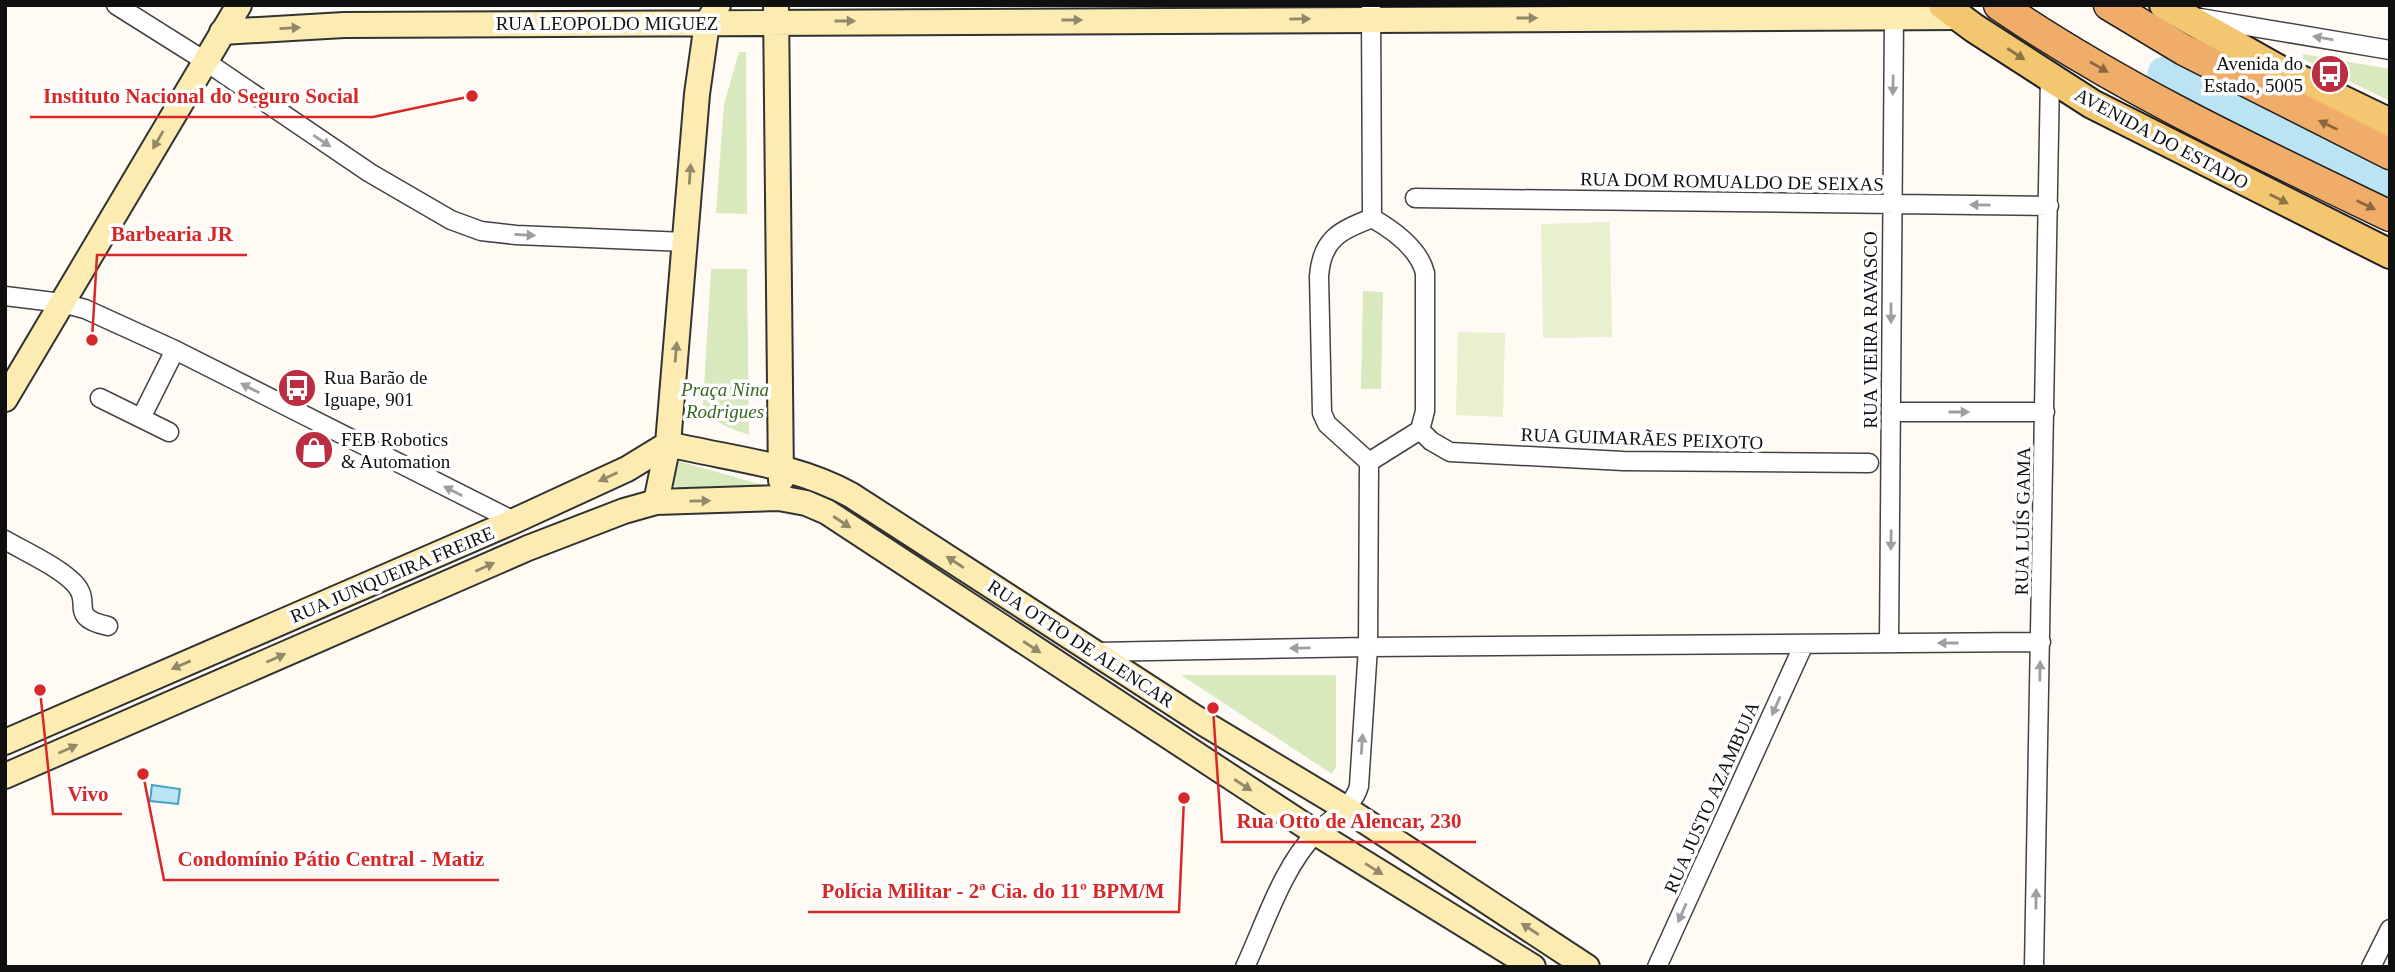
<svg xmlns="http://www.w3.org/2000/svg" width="2395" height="972" font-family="'Times New Roman',serif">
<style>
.green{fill:#d8e9be}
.pitch{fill:#e8f0cf}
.water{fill:#bae4f4;stroke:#44a1c8;stroke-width:2}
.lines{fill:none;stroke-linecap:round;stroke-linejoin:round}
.river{stroke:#bae4f4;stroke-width:33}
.minor-casing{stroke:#434343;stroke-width:21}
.secondary-casing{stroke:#323232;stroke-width:28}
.primary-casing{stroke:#212121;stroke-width:32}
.trunk-casing{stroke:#212121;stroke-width:33}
.minor{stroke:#fff;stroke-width:18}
.secondary{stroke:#fcecb2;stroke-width:24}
.primary{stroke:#f3c670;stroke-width:28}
.trunk{stroke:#f0ad69;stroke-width:30}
.oneway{fill:#928969}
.oneway2{fill:#9f9f9f}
.oneway3{fill:#8d7445}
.oneway4{fill:#8b6641}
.labels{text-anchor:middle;stroke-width:7;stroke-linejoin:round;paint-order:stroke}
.street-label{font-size:19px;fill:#101010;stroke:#fff}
.poi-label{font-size:19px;fill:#101010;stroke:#fff;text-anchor:start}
.park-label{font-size:19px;font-style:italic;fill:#376722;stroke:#fff}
.leader{fill:none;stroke:#d62828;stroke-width:2.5}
.callout-dot{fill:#d62828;stroke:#fff;stroke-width:2.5}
.callout-label{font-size:21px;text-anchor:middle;font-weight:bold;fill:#d62828;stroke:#fff;stroke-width:7;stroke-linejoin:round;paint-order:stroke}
</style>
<rect width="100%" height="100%" fill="#fffbf4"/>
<path class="green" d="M739,52H746L747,214L716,213L724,104Z
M2303,54L2390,69V101L2303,59Z
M711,269H747L749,435C732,428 710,424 703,405Z
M1363,291L1383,292L1381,389H1361Z
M678,461L767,486V488H680L674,486L670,478L671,468Z
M1181,675H1336V767L1332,774Z"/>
<path class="pitch" d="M1610,222L1612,337L1543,338L1541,224Z
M1458,332L1505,333L1503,417L1456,415Z"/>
<path class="water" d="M152,785L180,789L178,804L150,801Z"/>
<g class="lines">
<path class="river" d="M2164,73L2269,130L2390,189"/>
<g class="minor-casing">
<path id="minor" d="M116,5L205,61L370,173L451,220L481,231L516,235L685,242
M1371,5L1372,218
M2200,18L2390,50
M1415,198L2049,206
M1372,218C1393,230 1419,248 1425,273V411L1420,430L1369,462L1327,424L1322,413L1319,276C1322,238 1340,231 1372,218Z
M5,296L62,303L85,309L175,350L514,521
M100,398L169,432
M1891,412H2045
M141,418L175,350
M1420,430L1431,441L1450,452L1623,461L1869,463
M5,540C26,552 59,567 75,584C93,604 67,617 108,626
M1889,643L1894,17
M1095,652L1368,647L2041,642
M1245,967C1265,924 1283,866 1316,833C1331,818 1353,808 1359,786L1368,647L1369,462
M1657,967L1804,644
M2034,967L2050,76
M2371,967L2390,929"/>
</g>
<g class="secondary-casing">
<path id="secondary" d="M776,6L781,480
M222,32L344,25L1959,17
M5,399L239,5
M656,502L668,444L697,94L707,23L718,5
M5,742L514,521L627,469L668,444C730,459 795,464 851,495L1205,724L1345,808L1587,967
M5,776L528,548L624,511L656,502L779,498L806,503L827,512L1316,833L1533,967"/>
</g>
<g class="primary-casing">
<path id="primary" d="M1943,5L1974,28L2092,104L2390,254
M2164,5L2276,68L2390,123"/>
</g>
<g class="trunk-casing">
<path id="trunk" d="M1999,5C2122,89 2257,152 2390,216
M2109,5L2184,50L2390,154"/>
</g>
<use href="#minor" class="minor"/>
<use href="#secondary" class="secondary"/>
<use href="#primary" class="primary"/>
<use href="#trunk" class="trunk"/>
</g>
<defs><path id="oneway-solid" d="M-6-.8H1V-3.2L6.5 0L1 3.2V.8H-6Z" transform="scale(1.75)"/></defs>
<g class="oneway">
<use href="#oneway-solid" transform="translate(1527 18)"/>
<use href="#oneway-solid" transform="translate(1300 19) rotate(-1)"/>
<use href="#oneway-solid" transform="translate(1072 20)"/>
<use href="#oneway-solid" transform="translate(845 21)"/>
<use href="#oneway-solid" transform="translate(290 28) rotate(-3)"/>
<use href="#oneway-solid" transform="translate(158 140) rotate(120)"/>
<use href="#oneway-solid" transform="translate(690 174) rotate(-86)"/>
<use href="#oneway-solid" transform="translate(676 352) rotate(-85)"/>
<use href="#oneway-solid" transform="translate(608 477) rotate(155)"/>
<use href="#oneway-solid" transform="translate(700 501) rotate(-1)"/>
<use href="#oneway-solid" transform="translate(842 522) rotate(33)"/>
<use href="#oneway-solid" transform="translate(955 562) rotate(-147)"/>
<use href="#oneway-solid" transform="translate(485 567) rotate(-24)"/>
<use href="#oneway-solid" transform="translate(1032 647) rotate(33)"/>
<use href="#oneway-solid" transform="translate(276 658) rotate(-24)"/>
<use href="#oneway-solid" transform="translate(181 665) rotate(157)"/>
<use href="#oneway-solid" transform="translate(68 749) rotate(-24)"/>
<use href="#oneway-solid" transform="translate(1243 785) rotate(33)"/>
<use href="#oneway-solid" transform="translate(1374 869) rotate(32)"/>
<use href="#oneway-solid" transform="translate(1530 929) rotate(-147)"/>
</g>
<g class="oneway2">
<use href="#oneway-solid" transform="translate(2323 38) rotate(-170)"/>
<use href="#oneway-solid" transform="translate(1893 85) rotate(91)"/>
<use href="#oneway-solid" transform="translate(322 141) rotate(34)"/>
<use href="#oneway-solid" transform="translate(1980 205) rotate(-179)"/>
<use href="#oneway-solid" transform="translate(525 235) rotate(3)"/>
<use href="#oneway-solid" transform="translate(1891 313) rotate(90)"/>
<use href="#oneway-solid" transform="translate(250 388) rotate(-153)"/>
<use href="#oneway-solid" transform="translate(1959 412)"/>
<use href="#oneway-solid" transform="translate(453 491) rotate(-153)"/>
<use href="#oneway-solid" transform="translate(1891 540) rotate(91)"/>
<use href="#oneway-solid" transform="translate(1948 643) rotate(180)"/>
<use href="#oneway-solid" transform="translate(1300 648) rotate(179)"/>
<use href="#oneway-solid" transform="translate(2040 671) rotate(-89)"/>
<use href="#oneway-solid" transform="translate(1776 706) rotate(114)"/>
<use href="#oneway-solid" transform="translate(1362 744) rotate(-86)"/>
<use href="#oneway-solid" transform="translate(2036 899) rotate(-89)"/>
<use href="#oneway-solid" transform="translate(1682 913) rotate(114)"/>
</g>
<g class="oneway3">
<use href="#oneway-solid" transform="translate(2016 54) rotate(33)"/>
<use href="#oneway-solid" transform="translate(2279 199) rotate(27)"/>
</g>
<g class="oneway4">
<use href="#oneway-solid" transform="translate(2099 67) rotate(30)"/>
<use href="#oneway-solid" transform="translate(2328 125) rotate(-154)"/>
<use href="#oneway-solid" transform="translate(2366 205) rotate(26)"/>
</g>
<defs>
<g id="bus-disc" transform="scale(2.0125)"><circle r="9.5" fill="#bc2d42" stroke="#fff"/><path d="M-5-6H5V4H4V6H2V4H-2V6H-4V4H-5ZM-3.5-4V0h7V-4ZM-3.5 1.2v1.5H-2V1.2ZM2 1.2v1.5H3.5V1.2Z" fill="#fff"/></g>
<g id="shop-disc" transform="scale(2.0125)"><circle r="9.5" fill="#bc2d42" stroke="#fff"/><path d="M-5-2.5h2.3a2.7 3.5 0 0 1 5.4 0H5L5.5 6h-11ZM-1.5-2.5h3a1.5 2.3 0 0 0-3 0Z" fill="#fff"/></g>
</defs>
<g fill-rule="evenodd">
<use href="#bus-disc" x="2330" y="74"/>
<use href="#bus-disc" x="297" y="388"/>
<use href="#shop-disc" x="314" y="450"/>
</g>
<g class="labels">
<g class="street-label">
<text x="607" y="30">RUA LEOPOLDO MIGUEZ</text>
<text transform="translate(2162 138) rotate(28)" y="7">AVENIDA DO ESTADO</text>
<text transform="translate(1732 181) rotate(1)" y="7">RUA DOM ROMUALDO DE SEIXAS</text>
<text transform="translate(1870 330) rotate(-90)" y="7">RUA VIEIRA RAVASCO</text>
<text transform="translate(1642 438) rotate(2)" y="7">RUA GUIMARÃES PEIXOTO</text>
<text transform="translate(2022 521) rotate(-89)" y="7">RUA LUÍS GAMA</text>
<text transform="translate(392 574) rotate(-23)" y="7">RUA JUNQUEIRA FREIRE</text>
<text transform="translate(1081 643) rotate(33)" y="7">RUA OTTO DE ALENCAR</text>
<text transform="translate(1711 797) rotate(-66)" y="7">RUA JUSTO AZAMBUJA</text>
</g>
<g class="poi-label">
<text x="2303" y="70" text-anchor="end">Avenida do<tspan x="2303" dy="22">Estado, 5005</tspan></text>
<text x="324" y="384">Rua Barão de<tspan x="324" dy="22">Iguape, 901</tspan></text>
<text x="341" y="446">FEB Robotics<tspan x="341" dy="22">&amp; Automation</tspan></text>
</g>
<g class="park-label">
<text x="725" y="396">Praça Nina<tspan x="725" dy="22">Rodrigues</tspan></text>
</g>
</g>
<path class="leader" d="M472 96L373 117H30M92 340L97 255H247M40 690L53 814H122M1213 708L1222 842H1476M143 774L164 880H499M1184 798L1179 912H808"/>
<g class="callout-dot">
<circle cx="472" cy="96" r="7"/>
<circle cx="92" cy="340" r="7"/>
<circle cx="40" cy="690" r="7"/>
<circle cx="1213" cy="708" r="7"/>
<circle cx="143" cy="774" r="7"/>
<circle cx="1184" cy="798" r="7"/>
</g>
<g class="callout-label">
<text x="201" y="103">Instituto Nacional do Seguro Social</text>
<text x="172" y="241">Barbearia JR</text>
<text x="88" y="801">Vivo</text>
<text x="1349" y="828">Rua Otto de Alencar, 230</text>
<text x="331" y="866">Condomínio Pátio Central - Matiz</text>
<text x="993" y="898">Polícia Militar - 2ª Cia. do 11º BPM/M</text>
</g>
<rect width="2395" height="972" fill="none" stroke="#101010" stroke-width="14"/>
</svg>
